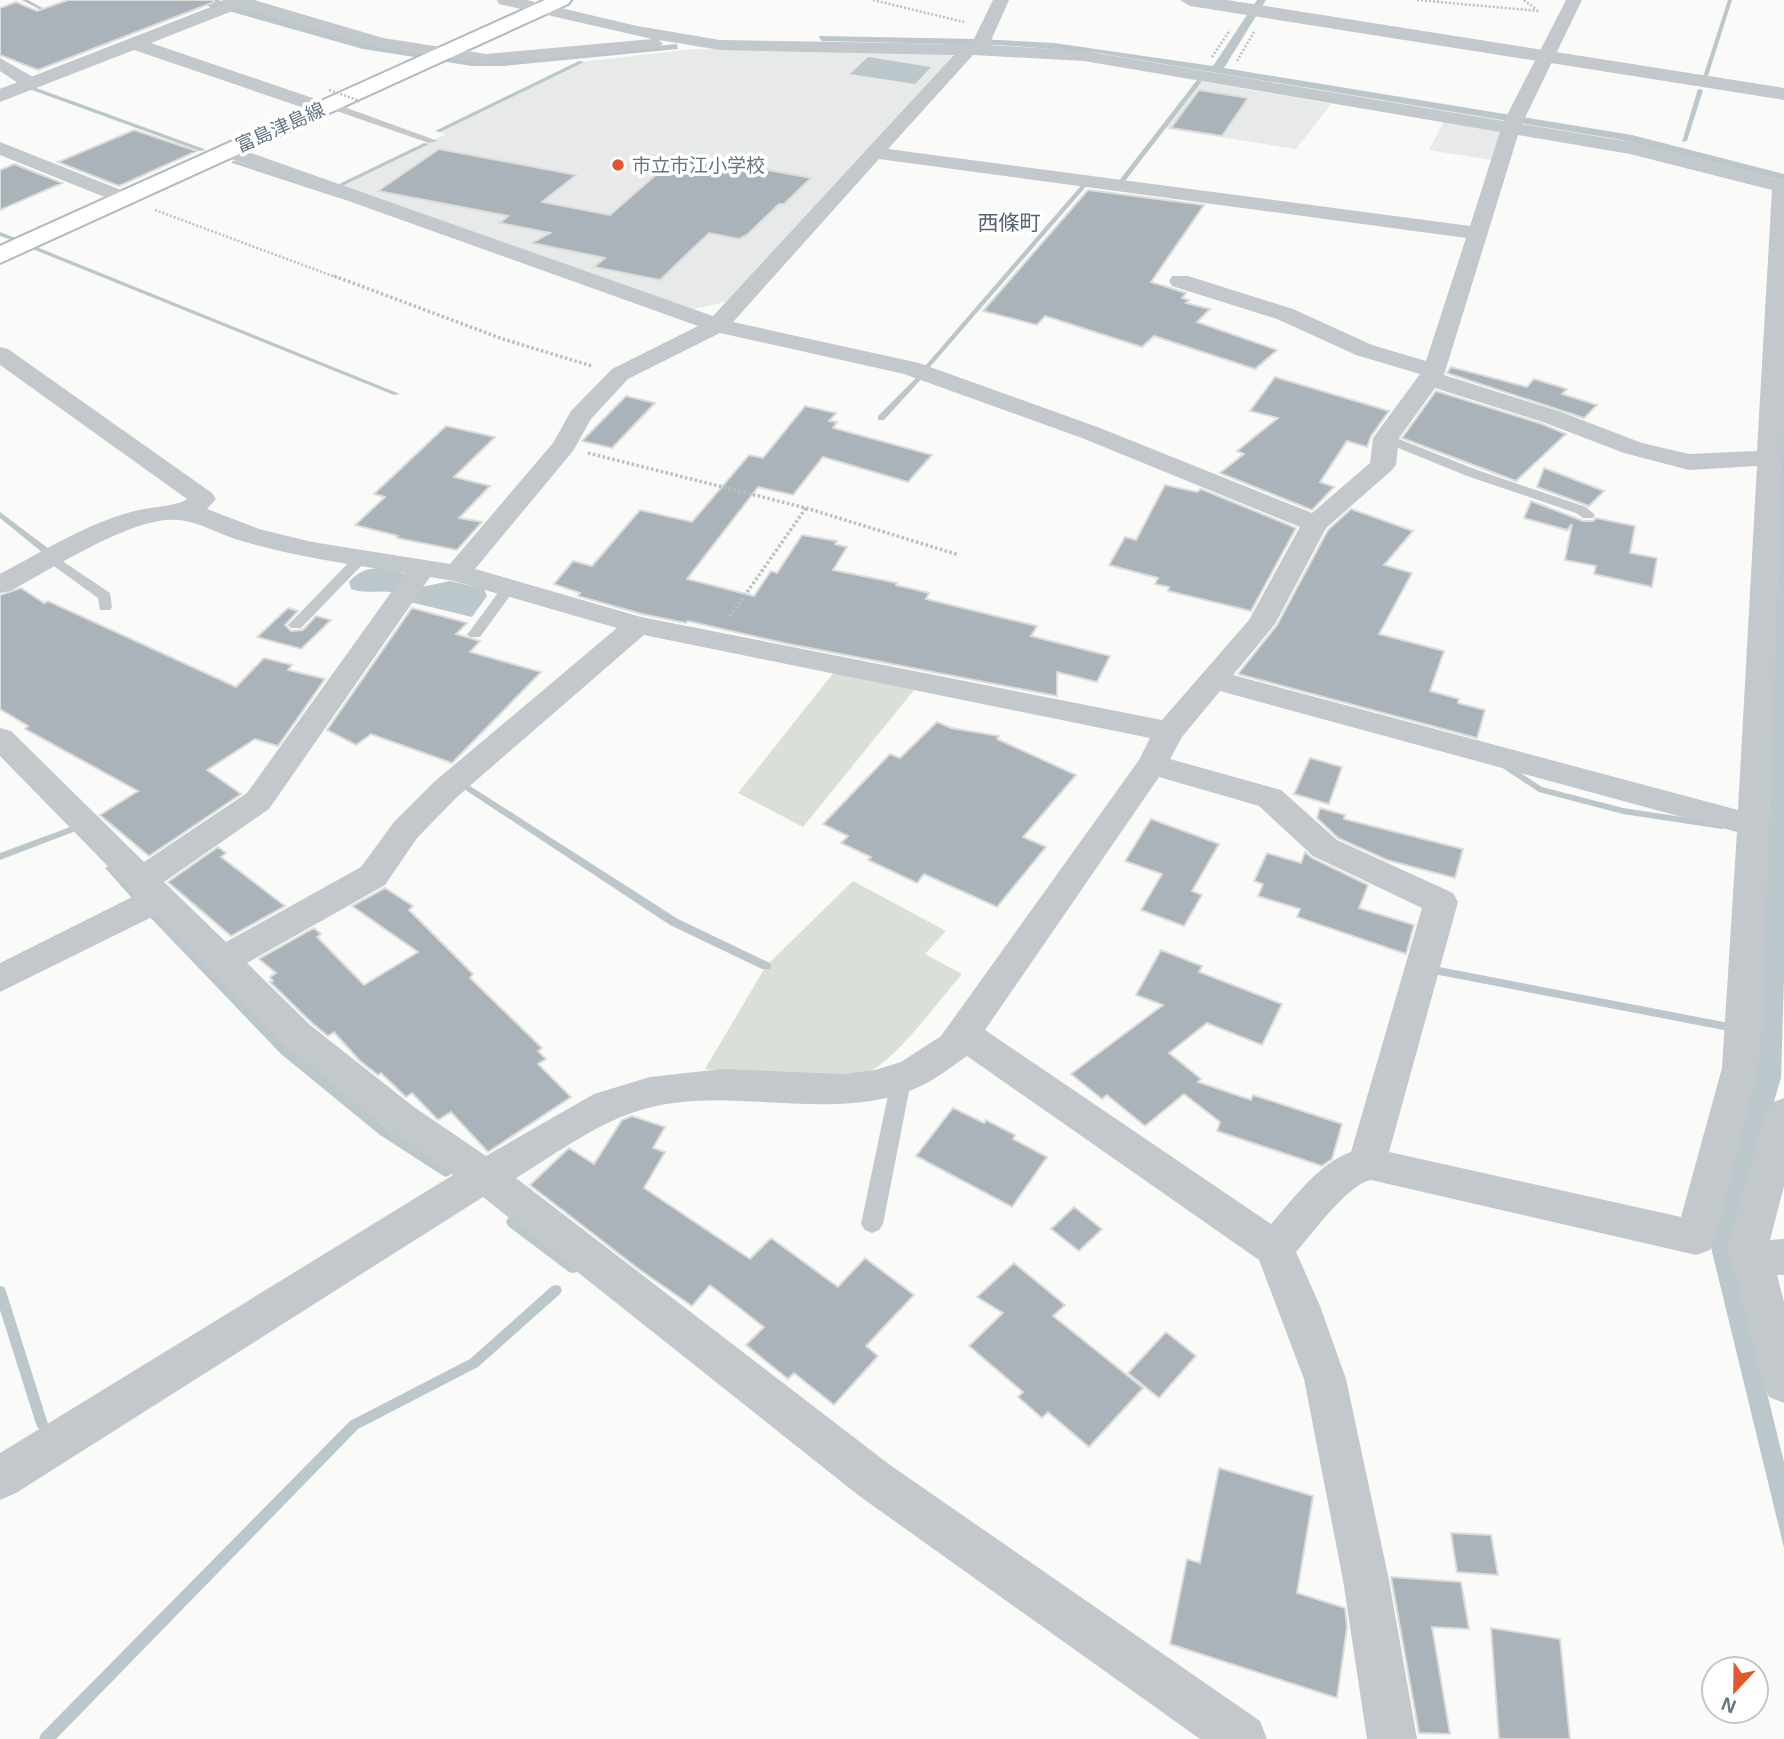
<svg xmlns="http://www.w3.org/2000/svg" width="1784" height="1739" font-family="Helvetica,'Noto Sans JP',sans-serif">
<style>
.built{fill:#e8e9e9}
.green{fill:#dadfd7}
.water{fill:#bbc7cb}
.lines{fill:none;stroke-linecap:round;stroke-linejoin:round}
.stream{fill:#bbc7cb;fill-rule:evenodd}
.building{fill:#aab3b9;stroke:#dcdcda;stroke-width:2}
.secondary-casing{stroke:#b3babf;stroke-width:4}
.path-far1{stroke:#bbbfc2;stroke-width:2.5;stroke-dasharray:2 2;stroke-linecap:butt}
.path{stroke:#bbbfc2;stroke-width:3.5;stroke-dasharray:2.5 2.5;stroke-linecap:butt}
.service{fill:#c3c8cc;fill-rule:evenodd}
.minor{fill:#c3c8cc;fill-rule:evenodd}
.tertiary{fill:#c3c8cc;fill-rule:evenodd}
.secondary{fill:#fff;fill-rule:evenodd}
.path-bridge{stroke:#bbbfc2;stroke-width:2.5;stroke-dasharray:2 2;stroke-linecap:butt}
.poi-dot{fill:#e4572e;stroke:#fff;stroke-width:2.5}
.labels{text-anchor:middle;stroke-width:7;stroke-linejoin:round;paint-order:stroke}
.far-street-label{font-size:19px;fill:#657683;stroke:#fff}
.far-poi-label{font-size:19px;fill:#657683;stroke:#fff;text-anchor:start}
.far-quarter-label{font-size:21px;fill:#57646e;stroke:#fff}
</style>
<rect width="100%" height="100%" fill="#fafaf8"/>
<path class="built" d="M694,49L947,53L953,57L726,302L692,309L340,185L446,134L438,131L581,62Z
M1199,81L1331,104L1296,149L1163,128Z
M1444,121L1495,130L1502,134L1492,160L1429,150Z"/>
<path class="green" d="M835,671L914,690L803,827L738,793Z
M853,881L946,931L925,954L962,974C938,1001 897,1060 865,1074C836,1086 741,1072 705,1069L766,966Z"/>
<path class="water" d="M190,0H218L358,40L501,61L677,44L678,49L504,66H472L363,49L218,8L0,93V89L211,7Z
M1257,0H1266L1224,68L1632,135L1784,174V181L1622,140L1098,53L999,45L821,41L819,36L978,39L1054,43L1213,66Z
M868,57L931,67L915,84L850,74Z
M1784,321V978L1781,1078L1734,1236V1259L1784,1462V1548L1708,1235L1752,1070Z
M378,568L404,573V580L392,592C377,590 365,594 351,589L349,582C358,572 365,569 378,568Z
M450,581L484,589L487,596L472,617L406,601L417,588Z"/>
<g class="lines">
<path class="stream" d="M22,0H28L54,14L50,15Z
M1728,0H1732L1708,76L1703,77Z
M579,61L584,62L440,132L435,131Z
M1197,80L1202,81L1122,185L1111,184V182H1118Z
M31,86L204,149L205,150L200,151L29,89V87Z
M1698,89L1703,90L1687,141L1682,142Z
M424,143L429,144L342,186L337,185Z
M232,161H236L344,197L339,198L232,163Z
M1085,181L1090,182L930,367H926V365Z
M0,232L13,237L14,238L11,240L0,236Z
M35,248H39L400,394L394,395L35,250Z
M922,373L925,375L924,376L884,420H878V416L920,374Z
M0,512L49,549V553H43L0,518Z
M1507,764L1542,787L1623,808L1722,823L1727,826L1722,829L1623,814L1539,792L1504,769L1502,767L1504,765Z
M470,786L678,919L770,963L771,966L770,969H762L670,925L467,791L465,789L467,787Z
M73,826L78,829L76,831L0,860V853Z
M110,865L113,866L143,898L145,901L143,904H137L107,870L105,868Z
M148,905L151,906L289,1048L388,1129L450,1169L452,1172L450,1175L446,1177L442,1175L380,1135L281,1054L145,912L143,909L145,906Z
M1439,967L1734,1024L1738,1025L1739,1028L1738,1031L1734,1032L1439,975L1435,974L1434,971L1435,968Z
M512,1217L516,1218L577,1264L579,1268L577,1272L573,1273L569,1272L508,1226L506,1222L508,1218Z
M556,1285L560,1286L562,1290L560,1294L478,1367L358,1429L56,1739H39L41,1734L350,1421L470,1359L552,1286Z
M0,1286L4,1287L6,1291L48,1424L46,1428L42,1430L38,1428L36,1424L0,1310Z"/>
</g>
<path class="building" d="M68,0H214V2L38,70L0,55V8L16,2L37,11Z
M1199,90L1248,98L1222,136L1171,128Z
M134,130L197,151L119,186L58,162Z
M439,149L576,175L542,202L610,215L674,159L741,171L746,166L811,178L784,204H779L748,234L739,239L709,233L660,280L594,267L605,258L532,243L550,233L500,223L508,216L378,191Z
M14,164L62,183L0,210V170Z
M1088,190L1204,205L1151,282L1186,293L1182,298L1189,300L1186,303L1210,309L1197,322L1277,350L1255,369L1154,336L1142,347L1045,316L1037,325L983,311Z
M1451,367L1527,387L1534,379L1567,389L1562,394L1597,405L1584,418L1447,373Z
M1275,377L1389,411L1371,436L1367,447L1347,441L1320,482L1334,487L1312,510L1220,473L1244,454L1237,451L1278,418L1250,411Z
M1436,391L1542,424L1566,434L1516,481L1402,438Z
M626,396L655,403L612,448L582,441Z
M805,406L836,413L829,421L837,422L833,428L932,455L908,482L823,457L793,495L758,487L687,579L754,596L771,571L777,573L802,535L837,541L835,544L847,547L833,570L897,583L896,585L929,593L926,599L1037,626L1031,636L1110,656L1097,682L1057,672V696L784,643L688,621L686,623L642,614L578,596L580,593L554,584L573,561L592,566L640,510L692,522L749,455L763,458Z
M446,426L495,437L454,477L490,486L459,518L482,522L457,550L397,538L398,536L355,525L385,497L374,494Z
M1544,468L1604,491L1589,506L1537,487Z
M1165,485L1197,492L1201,489L1296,528L1251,611L1168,591L1169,587L1155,584L1158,578L1109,565L1125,537L1136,540Z
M1531,501L1583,521H1593L1596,518L1635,526L1630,553L1657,558L1652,587L1594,574L1596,566L1565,560L1572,524L1567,530L1524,518Z
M1351,509L1413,531L1384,565L1412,573L1379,634L1444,651L1430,691L1459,699L1458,703L1485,710L1477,738L1238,674L1277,625L1328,530Z
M21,588L44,603L48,601L236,687L264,658L292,665L288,670L325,679L278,746L255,739L207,770L241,794L149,856L100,815L138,791L25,729L28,726L0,709V595Z
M288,608L298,611L285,625L291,631L303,630L316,616L331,620L301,649L257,637Z
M412,608L467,623L456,634L480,641L470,652L541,672L452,763L371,734L356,745L327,730Z
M937,722L951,728L999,736L997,739L1076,775L1023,837L1046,847L997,907L924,874L917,883L868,860L871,857L841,843L848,836L823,824L890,754L900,758Z
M1310,758L1342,767L1329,804L1294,794Z
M1320,808L1345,815L1344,819L1463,849L1455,878L1387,860L1338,838L1317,818Z
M1151,819L1219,844L1192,891L1202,895L1184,926L1141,910L1162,874L1125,861Z
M218,847L226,853L221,857L285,906L231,936L168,882Z
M1305,852L1312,858L1368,885L1359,908L1414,925L1406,954L1297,917L1300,909L1258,896L1263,884L1254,881L1267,853L1301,863Z
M385,888L413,906L409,910L473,974L470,978L542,1048L538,1051L546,1059L538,1064L571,1097L488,1152L451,1112L438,1120L412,1093L406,1097L381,1073L378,1075L360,1061L334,1032L328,1036L312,1023L270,982L273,981L270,977L276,973L259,959L314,928L321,934L317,937L364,985L418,952L352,906Z
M1161,950L1202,966L1199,972L1282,1004L1262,1045L1207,1023L1169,1053L1201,1079L1198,1082L1251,1100L1253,1095L1342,1124L1332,1159L1322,1166L1217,1131L1220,1122L1184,1094L1145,1126L1107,1095L1102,1099L1071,1074L1163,1005L1136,995Z
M953,1108L984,1123L986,1120L1015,1135L1013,1139L1047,1157L1012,1207L916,1156Z
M632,1116L665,1127L653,1148L665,1152L644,1188L750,1259L771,1238L838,1287L865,1258L914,1295L866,1346L878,1356L834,1405L794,1373L788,1379L746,1345L764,1327L710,1285L692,1306L640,1270L530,1185L569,1148L594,1164L622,1120Z
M1074,1207L1102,1229L1079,1251L1051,1229Z
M1014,1263L1065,1305L1053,1316L1143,1388L1089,1447L1048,1412L1042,1418L1018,1397L1023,1392L969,1346L1003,1313L977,1297Z
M1166,1332L1196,1356L1159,1398L1128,1373Z
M1219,1468L1313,1496L1297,1593L1345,1608L1347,1627L1337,1698L1170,1644L1187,1559L1200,1563Z
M1451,1533L1491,1535L1498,1575L1457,1572Z
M1391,1577L1461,1582L1469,1629L1432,1627L1450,1734L1419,1733Z
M1491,1628L1560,1639L1570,1739H1499Z"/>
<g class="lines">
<g class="secondary-casing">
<path id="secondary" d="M545,0H571L568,4L0,263V246Z"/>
</g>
<path class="path-far1" d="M873,0L964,22
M1417,0L1539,11
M1524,0L1537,10
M1212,57L1230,30
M1237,61L1254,32
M155,210L338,278"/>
<path class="path" d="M334,276L503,339L592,366
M588,453L806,508L729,618
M806,508L959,555"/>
<path class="service" d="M325,103H333L438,141L429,143L325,107Z
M1386,434L1477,470L1586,507L1595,515L1593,518H1583L1576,513L1467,476L1381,441V435Z
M52,554L110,593L112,607L110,610H100L98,598L47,561L45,558Z
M361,554L366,555L368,558L366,561L301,628H291L288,625L291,622L356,555Z
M510,582L517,586L480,637H470L467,634L470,631L505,583Z
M902,1068L909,1070L912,1076L883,1224L879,1230L872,1233L865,1230L861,1224L892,1076L895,1070Z"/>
<path class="minor" d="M222,0H254L383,38L486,54L652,39L499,4L497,0H527L637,26L720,40L968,44L972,43L993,0H1009L989,45L1084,51L1504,121L1566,0H1582L1522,124L1631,142L1784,181V416L1762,1028L1758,1068L1716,1238L1710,1250L1696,1255L1371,1180C1348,1184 1312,1234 1296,1252L1320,1306L1346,1379L1389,1580L1417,1739H1367L1343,1580L1304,1379L1259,1260L967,1056C954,1065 941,1075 927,1083C844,1127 738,1085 648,1108C600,1120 558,1153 516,1178L890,1465L1260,1721L1267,1739H1200L858,1495L483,1197L16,1493L0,1500V1453L453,1175L388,1129L284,1045L156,915L0,992V963L136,895L0,756V728L11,731L144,862L247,793L405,573C350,564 295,557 242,541C215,533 193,517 165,520C120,525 52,569 10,591L0,593V574C44,551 90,521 139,510C151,507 179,506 187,499L0,365V347L8,349L212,493L216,499L207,509L259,529L312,542L450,564L553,443L571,411L612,369L698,326L220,155L217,151L220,147H234L713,316L954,55L720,50L659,40L663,44L654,49L486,64L381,48L240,8L151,43L330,104L332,108L330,112H316L134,50L0,102V89L18,83L0,71V58L33,77L224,3ZM973,55L1084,61L1500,132L1470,226L888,149ZM1518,135L1630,154L1772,190L1757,451L1689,454L1642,443L1561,412L1444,375ZM879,159L1466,238L1426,361L1372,345L1293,309L1188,276H1172L1169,281L1172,286L1277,319L1356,355L1420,374L1373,438L1370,463L1312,513L1100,428L919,363L733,322ZM720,333L904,374L1082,438L1300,527L1249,620L1162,720L641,617L475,569L573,451L591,419L628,379ZM1435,388L1543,422L1624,453L1689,470L1757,466L1738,810L1233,675L1275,624L1326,528L1392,470L1396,465L1399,438ZM430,577L454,581L617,628L434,782L394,822L361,867L226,942L164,882L269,809ZM644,635L1150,738L1139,760L941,1036L901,1062L875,1070L843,1074L722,1069L650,1077L594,1094L486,1156L414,1107L310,1025L247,963L385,885L417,838L457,797ZM1220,691L1737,832L1722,1068L1681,1217L1389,1152L1458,902L1453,893L1337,840L1281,790L1170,759L1182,737ZM1159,777L1259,806L1313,856L1422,908L1351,1152C1319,1163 1293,1199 1271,1224L985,1030Z
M0,142L131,194L134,198L131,202H117L0,155Z
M1784,1098V1186L1770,1240L1784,1239V1275H1777L1784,1302V1403L1769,1397L1763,1383L1732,1261L1727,1249L1765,1114L1771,1103Z"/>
<path class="tertiary" d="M1180,0H1227L1784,88V100L1190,6Z"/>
<use href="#secondary" class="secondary"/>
<path class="path-bridge" d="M329,90L360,101"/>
</g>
<circle class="poi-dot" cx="618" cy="165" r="7"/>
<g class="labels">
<g class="far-street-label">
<text transform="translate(280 127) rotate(-24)" y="7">富島津島線</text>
</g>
<g class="far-poi-label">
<text x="632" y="172">市立市江小学校</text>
</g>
<g class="far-quarter-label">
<text x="1009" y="230">西條町</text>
</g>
</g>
<g transform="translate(1735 1690) rotate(202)"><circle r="33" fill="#ffffff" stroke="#c1c8cd" stroke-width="2"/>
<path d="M0-5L12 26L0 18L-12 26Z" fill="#e4572e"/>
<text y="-10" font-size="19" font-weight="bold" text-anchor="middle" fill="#657683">N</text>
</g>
</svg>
